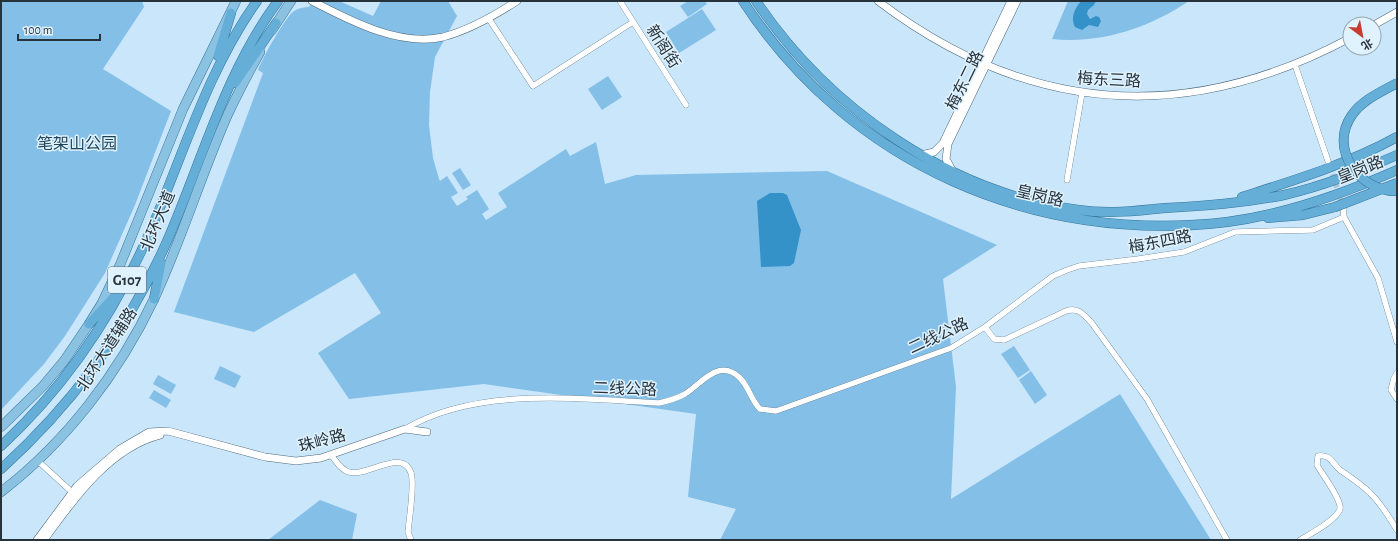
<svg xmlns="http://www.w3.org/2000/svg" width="1398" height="541" font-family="'Alegreya Sans','Noto Sans SC',sans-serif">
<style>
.green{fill:#84bfe7}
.water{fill:#3592c8}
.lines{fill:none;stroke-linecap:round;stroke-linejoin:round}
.minor-tunnel{stroke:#a9c2d5;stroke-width:5.5;stroke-dasharray:5.5 3;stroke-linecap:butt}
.minor-casing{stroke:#4e687a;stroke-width:6}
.tertiary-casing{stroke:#4e687a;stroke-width:8}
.primary-casing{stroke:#36759b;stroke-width:10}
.trunk-casing{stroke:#36759b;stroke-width:10}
.minor{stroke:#fff;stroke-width:5.5}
.tertiary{stroke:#fff;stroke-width:7}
.primary{stroke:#8bc2e2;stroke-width:9}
.trunk{stroke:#64aed8;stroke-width:9}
.trunk-bridge-casing{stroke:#36759b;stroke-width:10;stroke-linecap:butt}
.trunk-bridge{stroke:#64aed8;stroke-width:9}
.labels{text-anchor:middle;stroke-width:3;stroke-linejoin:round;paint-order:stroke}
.shield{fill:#e0f2fe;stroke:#5e6c76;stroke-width:1}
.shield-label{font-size:15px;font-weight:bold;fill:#27333b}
.street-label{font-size:16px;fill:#27333b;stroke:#e0f2fe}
.park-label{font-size:16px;fill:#1f455c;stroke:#e0f2fe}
</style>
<rect width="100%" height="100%" fill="#c9e6fb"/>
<path class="green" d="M1,1H142L144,7L103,69L171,111L135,205L105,273L65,336L44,364L1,410Z
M313,1H339L373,16L381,1H448L457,16L435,57L430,92L429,125L433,158L439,179L440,181L447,176L458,193L451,197L457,206L468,199L466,197L477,190L489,209L482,214L486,220L507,207L498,193L566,149L570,156L596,142L605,184L636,175L827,171L997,245L943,279L956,387L951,499L1120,394L1211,540H720L736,509L688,497L696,414L484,384L349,399L318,353L381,313L355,273L254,332L174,312L263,73L258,70C262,59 285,17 294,11C299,8 304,7 309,7Z
M688,1H705L707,4L688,17L680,6Z
M1068,1H1189C1149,28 1101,44 1052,39Z
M702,9L716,30L679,53L666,32Z
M608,76L622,97L602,110L588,89Z
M460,168L471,185L463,190L452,173Z
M1014,346L1030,370L1018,378L1001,354Z
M220,366L241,376L235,388L214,379Z
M1031,371L1047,395L1035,404L1019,380Z
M158,375L176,385L171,394L153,384Z
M154,390L171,400L166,408L149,398Z
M320,500L357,514L352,540H268Z"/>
<path class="water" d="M1081,1H1096L1094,5L1088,10L1087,14L1090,19L1096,16L1099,17L1101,21L1098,27L1089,25L1082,30L1075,27C1070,18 1075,8 1081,1Z
M770,193H783L787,195L801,230L794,263L790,266L761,267L757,201Z"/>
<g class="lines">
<path class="minor-tunnel" d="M1330,166L1343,207"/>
<g class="minor-casing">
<path id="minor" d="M620,1L686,105
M489,19L533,86L633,22
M1295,65L1328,161
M1067,180L1082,93
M1344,217L1378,278L1397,342
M985,327L994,339L1004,340L1066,311C1078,307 1083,314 1091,322L1147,399L1227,540
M1397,373L1394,378L1391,390L1397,399
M405,429C477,386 578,399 659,403C668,401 676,399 685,394C701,384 719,357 740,378C749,387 751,400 760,409L776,411L951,348L985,327L1053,276L1067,270L1079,266L1138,259L1184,252L1235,232L1313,230L1344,217L1343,207
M331,455C336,461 341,470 349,472C365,478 403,447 411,473C415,484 409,519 408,532L411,540
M38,461L74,494
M1300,540C1310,534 1337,520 1340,509C1342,500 1322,474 1317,465L1318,456C1330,454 1332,463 1340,470C1350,477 1361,484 1370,493C1381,503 1389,517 1397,530"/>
</g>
<g class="tertiary-casing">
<path id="tertiary" d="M312,1C349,20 399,47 443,37C470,30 494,16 517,1
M878,1C1027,114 1185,126 1350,38
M1374,25L1397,12
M921,155L934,152L943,143L1011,1
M953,172L946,159L948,144L1017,1
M37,540L77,486L120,449L149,432L168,431L265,457L296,461L321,458L405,429L427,432
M44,540C73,500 109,448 160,435"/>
</g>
<g class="primary-casing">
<path id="primary" d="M272,30L291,1
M1,427L43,386L64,361L89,324L102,303L120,265L183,109L236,1
M1,492C66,442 119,373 154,299C182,239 201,175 228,114C238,93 249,72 260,52"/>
</g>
<g class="trunk-casing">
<path id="trunk" d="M743,1C849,164 1035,245 1227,222C1286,214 1343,194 1397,170
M756,1C828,108 949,193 1079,210C1107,214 1137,211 1165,208C1205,206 1245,203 1284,195C1324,186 1360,171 1397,155
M218,56L231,13
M235,83L276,23
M1242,197C1295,180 1348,164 1397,137
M1268,218L1303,215L1335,207
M154,299L161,263
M89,324L115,296
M1,446C66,386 114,314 149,234C183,156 207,71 257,1
M1,469C73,404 129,328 168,239C203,158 225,73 278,1"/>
</g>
<use href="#minor" class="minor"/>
<use href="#tertiary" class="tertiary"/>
<use href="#primary" class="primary"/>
<use href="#trunk" class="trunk"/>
<g class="trunk-bridge-casing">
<path id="trunk-bridge" d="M1397,83C1381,92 1362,100 1352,115C1328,149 1360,192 1397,191
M1335,207L1397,183"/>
</g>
<use href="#trunk-bridge" class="trunk-bridge"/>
</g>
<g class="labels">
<rect class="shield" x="108" y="267" width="38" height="26" rx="3"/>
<g class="shield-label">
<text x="127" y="285">G107</text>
</g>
<g class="street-label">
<text transform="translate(664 46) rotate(57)" y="6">新阁街</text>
<text transform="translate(1109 79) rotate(3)" y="6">梅东三路</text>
<text transform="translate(964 80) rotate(-64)" y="6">梅东二路</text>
<text transform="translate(1360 169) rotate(-22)" y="6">皇岗路</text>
<text transform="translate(1040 195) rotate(13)" y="6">皇岗路</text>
<text transform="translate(157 221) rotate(-67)" y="6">北环大道</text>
<text transform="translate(1160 241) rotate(-11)" y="6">梅东四路</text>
<text transform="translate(938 335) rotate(-25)" y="6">二线公路</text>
<text transform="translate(106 349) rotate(-57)" y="6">北环大道辅路</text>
<text transform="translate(625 388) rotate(2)" y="6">二线公路</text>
<text transform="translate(322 440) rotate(-15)" y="6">珠岭路</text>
</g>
<g class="park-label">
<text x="77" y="149">笔架山公园</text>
</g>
</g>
<rect width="1398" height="541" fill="none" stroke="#27333b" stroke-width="4"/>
<g transform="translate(1362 36) rotate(148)"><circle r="19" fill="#e0f2fe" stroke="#96a6b0"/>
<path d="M0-3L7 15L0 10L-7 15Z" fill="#c83b2f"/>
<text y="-6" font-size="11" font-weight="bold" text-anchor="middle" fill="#27333b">北</text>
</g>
<path d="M18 34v6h82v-6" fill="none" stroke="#27333b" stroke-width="2"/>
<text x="24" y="34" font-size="12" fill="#27333b" stroke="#e0f2fe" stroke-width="3" paint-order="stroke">100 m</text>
</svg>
